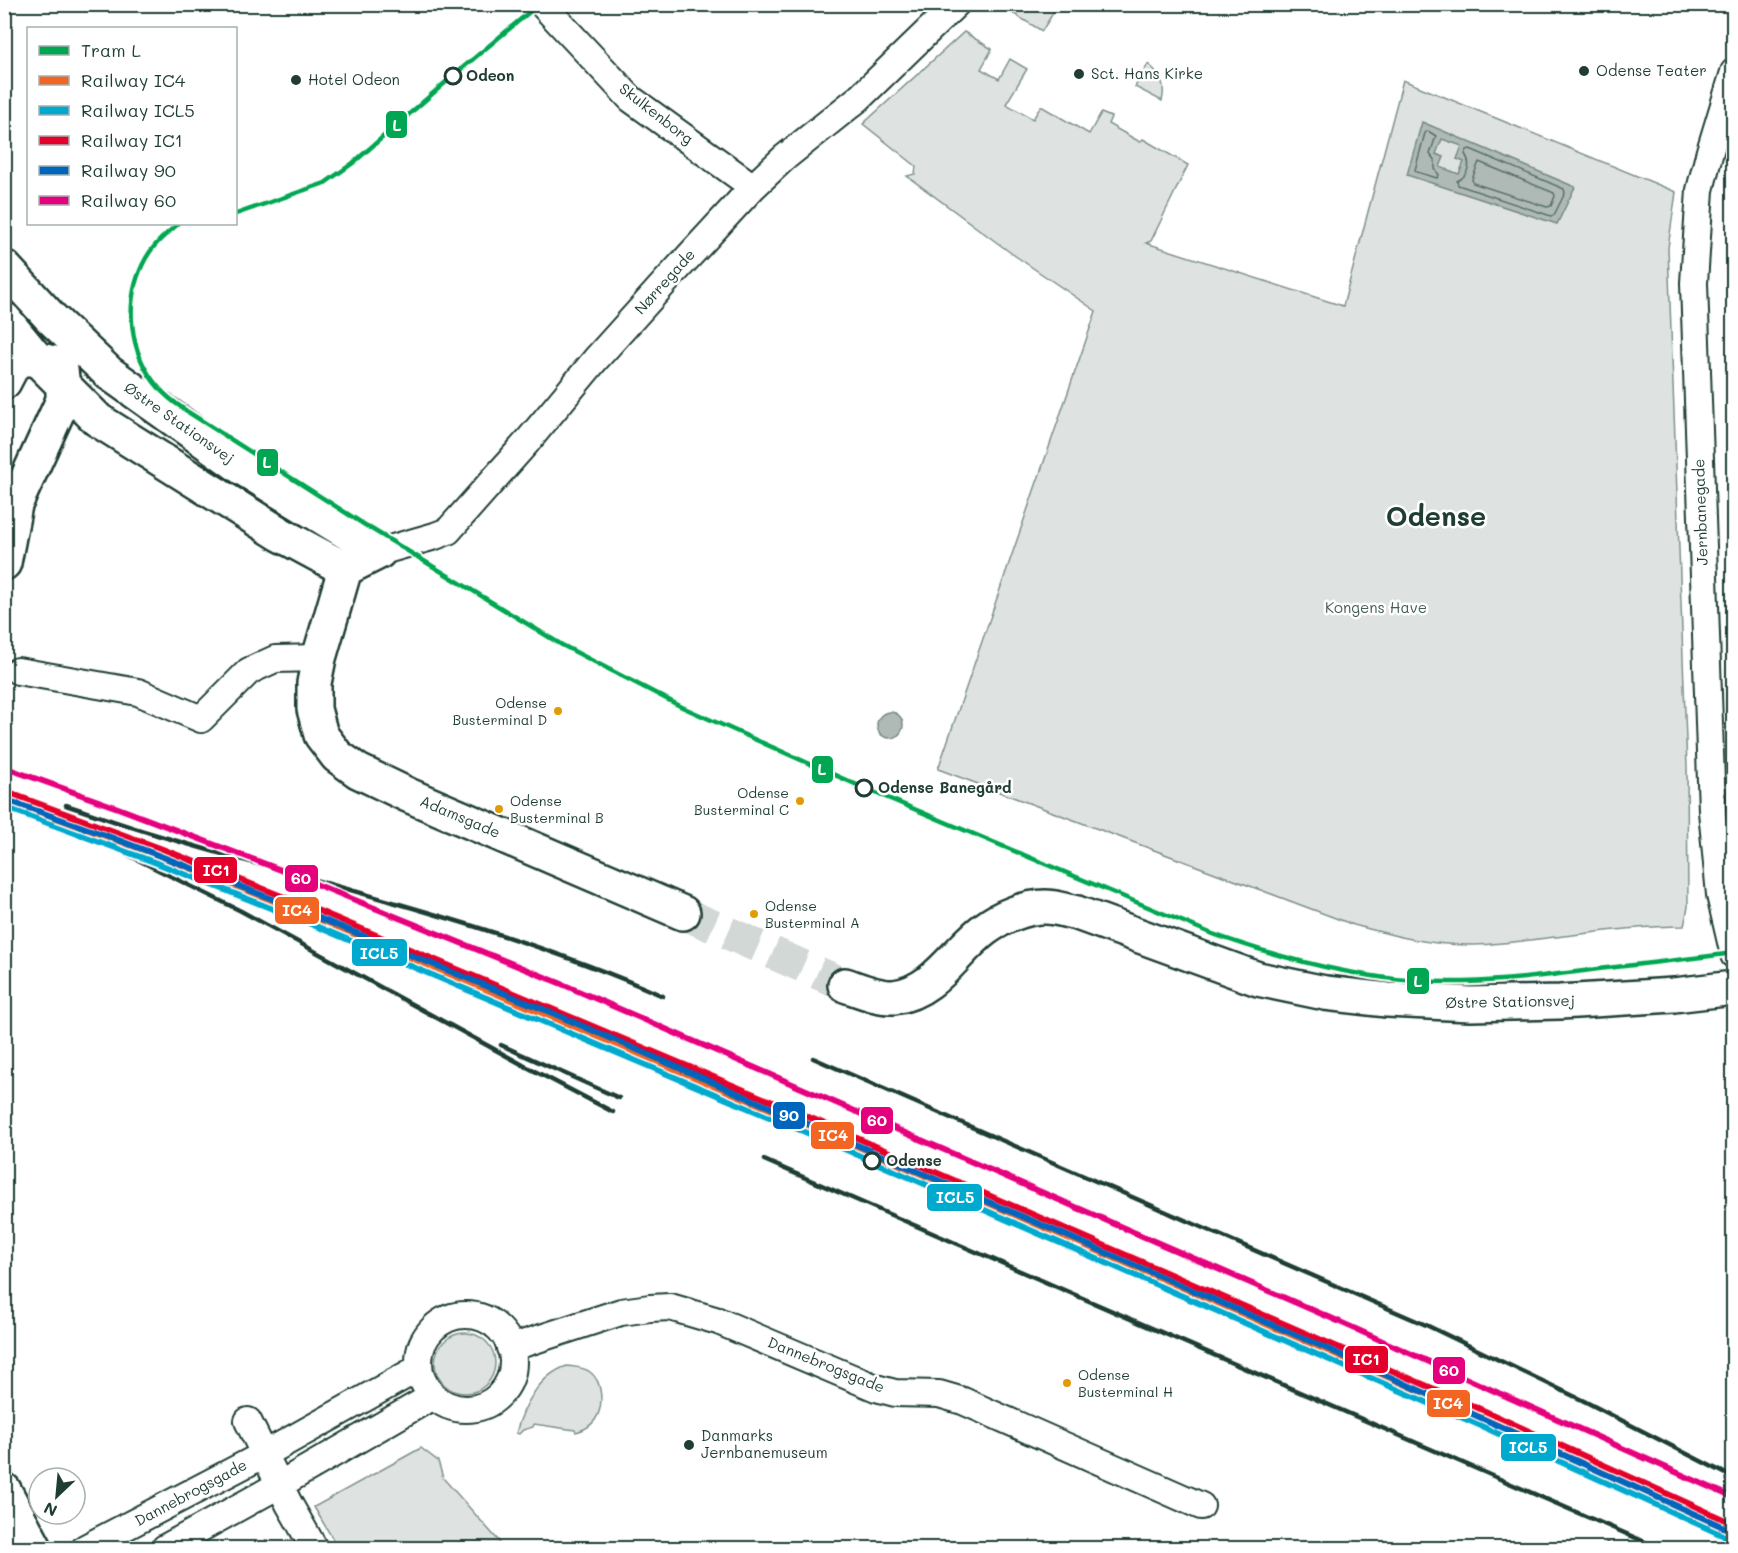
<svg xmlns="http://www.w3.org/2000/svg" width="1738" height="1553" font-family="Mali,sans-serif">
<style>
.green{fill:#dee3e2;stroke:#7e908b;stroke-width:1.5}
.water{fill:#afbab7;stroke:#758883;stroke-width:1.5;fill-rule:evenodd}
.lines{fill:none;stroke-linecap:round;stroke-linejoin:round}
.shore{stroke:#596f68;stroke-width:1.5}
.secondary-tunnel{stroke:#d2d8d6;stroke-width:33;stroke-dasharray:33 16;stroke-linecap:butt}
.street-casing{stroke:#1f3d34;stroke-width:30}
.secondary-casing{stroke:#1f3d34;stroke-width:38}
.street{stroke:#fff;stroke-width:26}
.secondary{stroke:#fff;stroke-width:33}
.rail{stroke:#1f3d34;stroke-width:4.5}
.rail-1-casing{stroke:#fff;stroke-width:10}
.rail-2-casing{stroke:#fff;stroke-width:10}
.rail-3-casing{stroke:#fff;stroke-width:10}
.rail-4-casing{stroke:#fff;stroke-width:10}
.rail-5-casing{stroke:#fff;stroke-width:10}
.rail-1{stroke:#f26522;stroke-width:6}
.rail-2{stroke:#00a9ce;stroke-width:6}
.rail-3{stroke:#e4002b;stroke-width:6}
.rail-4{stroke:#0065bd;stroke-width:6}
.rail-5{stroke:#e5007d;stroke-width:6}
.tram-1-casing{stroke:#fff;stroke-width:9}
.tram-1{stroke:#00a651;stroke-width:4.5}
.poi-dot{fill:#1f3d34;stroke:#fff;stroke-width:2}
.stop-dot{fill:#fff;stroke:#1f3d34;stroke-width:3}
.bus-dot{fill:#e19c05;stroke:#fff;stroke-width:2}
.labels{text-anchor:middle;stroke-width:5;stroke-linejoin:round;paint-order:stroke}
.bus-label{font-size:14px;fill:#1f3d34;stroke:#fff;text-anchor:start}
.poi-label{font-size:15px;fill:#1f3d34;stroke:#fff;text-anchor:start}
.stop-label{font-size:15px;font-weight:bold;fill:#1f3d34;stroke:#fff;text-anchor:start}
.street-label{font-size:15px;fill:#1f3d34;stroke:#fff}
.park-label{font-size:15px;fill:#455e57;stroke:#fff}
.town-label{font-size:27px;font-weight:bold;fill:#1f3d34;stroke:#fff}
.line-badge{stroke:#fff;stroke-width:2}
.badge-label{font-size:16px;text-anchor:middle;font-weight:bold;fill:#fff}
</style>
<rect width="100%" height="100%" fill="#fff"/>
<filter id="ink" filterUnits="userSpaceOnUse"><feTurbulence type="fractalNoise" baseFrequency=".0167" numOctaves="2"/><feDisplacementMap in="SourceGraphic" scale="12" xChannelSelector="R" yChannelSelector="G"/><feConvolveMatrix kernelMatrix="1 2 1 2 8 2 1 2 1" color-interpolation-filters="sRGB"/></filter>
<g filter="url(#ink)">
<path class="green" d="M999,5H1058L1042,31Z
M964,32L992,49L981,69L999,79L1010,59L1027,69L1006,104L1033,119L1041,106L1089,134L1101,113L1111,117L1108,124L1140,142L1143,139L1188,165L1151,241L1146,243L1343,306L1403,80L1676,192L1668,248L1687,768L1688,907L1684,926C1640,926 1598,932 1555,937C1526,940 1497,945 1468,945C1429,945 1391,935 1354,925L938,769L1096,311L1011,253L907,176L915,174L916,166L863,124Z
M1148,64C1161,74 1166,85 1162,101L1135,87Z
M435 1363a30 30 0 1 1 60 0a30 30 0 1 1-60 0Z
M567,1366C574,1367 584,1367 590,1372C603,1381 604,1407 595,1420C590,1427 584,1430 576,1432L575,1430L534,1424L533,1427L523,1430L519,1434L516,1433C523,1407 539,1375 567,1366Z
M421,1448L438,1461L443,1478L498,1540L502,1548H338L314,1507Z"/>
<path class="water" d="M1422,122L1575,187L1557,224L1407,175ZM1442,139L1462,146L1457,159L1464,162L1459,174L1440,167L1444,157L1436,154Z
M877 725a13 13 0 1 1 26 0a13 13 0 1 1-26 0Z"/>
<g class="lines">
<path class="shore" d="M1428,131L1436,136L1430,154L1435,161V169L1439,175L1437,178L1417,172L1415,170L1425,133Z
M1470,149L1564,189L1565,193L1554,215L1551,216L1458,185L1457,181C1468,176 1472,164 1465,154L1467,150Z
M1479,162L1554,193L1555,196L1551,206L1547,207L1473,183L1472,179Z"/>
<path class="secondary-tunnel" d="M683,913L845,985"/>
<g class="street-casing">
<path id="street" d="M542,4L631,99L753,187
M1734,72L1710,151L1700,190L1694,283L1712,811L1720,895L1734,955
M379,552L435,536L448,531L527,442L596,359L668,279L753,187L784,158L859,98L956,4
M18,671L138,692L201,719L249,671L275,659L319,658
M419 1362a47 47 0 1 1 94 0a47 47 0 1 1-94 0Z
M510,1348L621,1312L650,1308L670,1307L718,1321L876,1388L895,1393L939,1394L963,1401L1201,1506
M248,1421L289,1504L314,1548
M85,1548L265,1454L419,1368
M165,1548L279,1485L433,1396"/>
</g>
<g class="secondary-casing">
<path id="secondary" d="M4,267L51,318L109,373L244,469L379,552
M4,319L37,359L98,420L280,534L345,569
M4,382L16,359H37L54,363
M379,552L345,569L319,658L314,683V709L321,735L337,756L358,771L408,795L683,913
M4,563L15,505L63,400V386L61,370
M845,985C860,990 878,998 894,997C935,992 955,951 985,929C1001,917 1025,907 1045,907C1056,907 1067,911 1077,913L1258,979L1325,993L1387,1000L1470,1004L1560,1002L1674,995L1734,988
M4,1490L35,1548"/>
</g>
<use href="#street" class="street"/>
<use href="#secondary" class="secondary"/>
<path class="rail" d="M4,803L82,835L136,859L241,911L525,1066L613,1112
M66,805C96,815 126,826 157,835C326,886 500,924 663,996
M501,1045L619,1098
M813,1058L1426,1325L1584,1401L1734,1478
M764,1160L1659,1548
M1607,1544L1618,1548"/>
<g class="rail-1-casing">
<path id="rail-1" d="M4,799L157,855L309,915L808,1125L1482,1418L1734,1532"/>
</g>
<g class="rail-2-casing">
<path id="rail-2" d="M4,807L154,862L306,922L805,1132L1479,1425L1731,1539"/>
</g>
<g class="rail-3-casing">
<path id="rail-3" d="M7,792L160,848L312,908L811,1118L1485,1411L1734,1524"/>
</g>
<g class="rail-4-casing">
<path id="rail-4" d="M4,799L108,836L270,898L550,1012L1319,1345L1728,1529"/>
</g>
<g class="rail-5-casing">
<path id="rail-5" d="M9,769L118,808L281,870L562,984L1331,1318L1734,1498"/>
</g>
<use href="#rail-1" class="rail-1"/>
<use href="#rail-2" class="rail-2"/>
<use href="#rail-3" class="rail-3"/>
<use href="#rail-4" class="rail-4"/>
<use href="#rail-5" class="rail-5"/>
<g class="tram-1-casing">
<path id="tram-1" d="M236,214L325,183L353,163L454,75L539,4
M178,224C166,234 154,244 146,258C123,299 128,353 159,388C167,398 178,405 188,412L365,525L562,645L682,707L864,788L1210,933C1277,957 1346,976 1417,981C1478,985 1538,977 1598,969C1643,964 1688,959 1734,953"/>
</g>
<use href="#tram-1" class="tram-1"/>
</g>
</g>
<g class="poi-dot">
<circle cx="1584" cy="71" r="6"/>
<circle cx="1079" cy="74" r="6"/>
<circle cx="296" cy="80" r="6"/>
<circle cx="689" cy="1445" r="6"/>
</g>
<g class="stop-dot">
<circle cx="453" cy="76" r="8"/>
<circle cx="864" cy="788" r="8"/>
<circle cx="872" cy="1161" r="8"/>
</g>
<g class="bus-dot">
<circle cx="558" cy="711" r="5"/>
<circle cx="800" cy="801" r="5"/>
<circle cx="499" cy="809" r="5"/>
<circle cx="754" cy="914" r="5"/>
<circle cx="1067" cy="1383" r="5"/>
</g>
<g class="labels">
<g class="bus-label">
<text x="547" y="708" text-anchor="end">Odense<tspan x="547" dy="17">Busterminal D</tspan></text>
<text x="789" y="798" text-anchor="end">Odense<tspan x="789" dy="17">Busterminal C</tspan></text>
<text x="510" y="806">Odense<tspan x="510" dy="17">Busterminal B</tspan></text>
<text x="765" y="911">Odense<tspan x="765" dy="17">Busterminal A</tspan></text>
<text x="1078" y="1380">Odense<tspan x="1078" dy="17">Busterminal H</tspan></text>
</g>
<g class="poi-label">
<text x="1596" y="76">Odense Teater</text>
<text x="1091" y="79">Sct. Hans Kirke</text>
<text x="308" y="85">Hotel Odeon</text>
<text x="701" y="1441">Danmarks<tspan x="701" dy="17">Jernbanemuseum</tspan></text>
</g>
<g class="stop-label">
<text x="466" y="81">Odeon</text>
<text x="878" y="793">Odense Banegård</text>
<text x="886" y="1166">Odense</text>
</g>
<g class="street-label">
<text transform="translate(656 114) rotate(38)" y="5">Skulkenborg</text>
<text transform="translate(665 282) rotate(-48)" y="5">Nørregade</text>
<text transform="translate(179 423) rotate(35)" y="5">Østre Stationsvej</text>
<text transform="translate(1701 512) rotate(-92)" y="5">Jernbanegade</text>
<text transform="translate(460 817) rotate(23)" y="5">Adamsgade</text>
<text transform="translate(1510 1002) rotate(-1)" y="5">Østre Stationsvej</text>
<text transform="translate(826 1365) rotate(22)" y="5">Dannebrogsgade</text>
<text transform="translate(191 1493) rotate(-28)" y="5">Dannebrogsgade</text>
</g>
<g class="park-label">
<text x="1376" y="613">Kongens Have</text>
</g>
<g class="town-label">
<text x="1436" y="526">Odense</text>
</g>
</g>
<g class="line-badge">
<rect x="385" y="110" width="23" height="29" rx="6" fill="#00a651"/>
<rect x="256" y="448" width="23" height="29" rx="6" fill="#00a651"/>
<rect x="811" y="755" width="23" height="29" rx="6" fill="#00a651"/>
<rect x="193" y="856" width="45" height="28" rx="6" fill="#e4002b"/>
<rect x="284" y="864" width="35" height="29" rx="6" fill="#e5007d"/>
<rect x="274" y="896" width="46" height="29" rx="6" fill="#f26522"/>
<rect x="351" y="938" width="57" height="29" rx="6" fill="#00a9ce"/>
<rect x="1406" y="967" width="24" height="28" rx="6" fill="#00a651"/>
<rect x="772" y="1101" width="34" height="29" rx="6" fill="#0065bd"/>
<rect x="860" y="1106" width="34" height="29" rx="6" fill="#e5007d"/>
<rect x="810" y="1121" width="45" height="29" rx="6" fill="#f26522"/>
<rect x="926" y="1183" width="57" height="29" rx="6" fill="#00a9ce"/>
<rect x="1344" y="1345" width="45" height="29" rx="6" fill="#e4002b"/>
<rect x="1432" y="1356" width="34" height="29" rx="6" fill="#e5007d"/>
<rect x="1426" y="1389" width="45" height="29" rx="6" fill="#f26522"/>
<rect x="1500" y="1433" width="57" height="29" rx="6" fill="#00a9ce"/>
</g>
<g class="badge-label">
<text x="397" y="131">L</text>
<text x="267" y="468">L</text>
<text x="822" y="775">L</text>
<text x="216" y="876">IC1</text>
<text x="301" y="884">60</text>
<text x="297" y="916">IC4</text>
<text x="379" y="959">ICL5</text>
<text x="1418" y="987">L</text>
<text x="789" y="1121">90</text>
<text x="877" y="1126">60</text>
<text x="833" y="1141">IC4</text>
<text x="955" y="1203">ICL5</text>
<text x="1366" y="1365">IC1</text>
<text x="1449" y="1376">60</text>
<text x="1448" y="1409">IC4</text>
<text x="1528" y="1453">ICL5</text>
</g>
<rect width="1738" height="1553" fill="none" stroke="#fff" stroke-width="24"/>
<rect x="12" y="12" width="1714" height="1529" fill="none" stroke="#1f3d34" stroke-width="2" filter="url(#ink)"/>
<rect x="27" y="27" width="210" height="198" fill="#ffffff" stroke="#a5b1ae" stroke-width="1.5"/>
<rect x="39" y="46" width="30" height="9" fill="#00a651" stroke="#a5b1ae" stroke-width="1.5"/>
<text x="81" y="57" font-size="18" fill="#1f3d34">Tram L</text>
<rect x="39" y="76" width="30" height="9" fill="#f26522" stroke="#a5b1ae" stroke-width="1.5"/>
<text x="81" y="87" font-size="18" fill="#1f3d34">Railway IC4</text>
<rect x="39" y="106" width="30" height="9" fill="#00a9ce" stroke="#a5b1ae" stroke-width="1.5"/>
<text x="81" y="117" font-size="18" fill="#1f3d34">Railway ICL5</text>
<rect x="39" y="136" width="30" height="9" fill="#e4002b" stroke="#a5b1ae" stroke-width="1.5"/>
<text x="81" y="147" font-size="18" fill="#1f3d34">Railway IC1</text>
<rect x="39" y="166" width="30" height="9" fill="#0065bd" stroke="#a5b1ae" stroke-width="1.5"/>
<text x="81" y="177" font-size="18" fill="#1f3d34">Railway 90</text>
<rect x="39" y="196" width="30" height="9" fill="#e5007d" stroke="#a5b1ae" stroke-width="1.5"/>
<text x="81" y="207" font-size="18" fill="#1f3d34">Railway 60</text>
<g transform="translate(57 1496) rotate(206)"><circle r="28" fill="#ffffff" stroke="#a5b1ae" stroke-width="1.5"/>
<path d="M0-4.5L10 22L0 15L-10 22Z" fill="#1f3d34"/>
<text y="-9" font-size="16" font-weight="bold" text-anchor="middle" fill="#1f3d34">N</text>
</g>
</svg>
